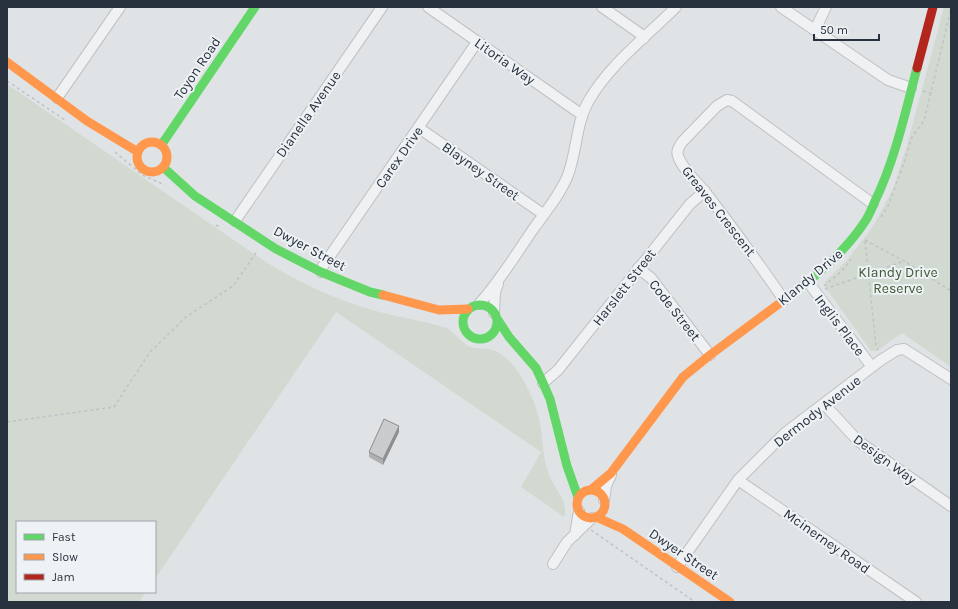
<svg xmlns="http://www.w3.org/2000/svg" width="958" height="609" font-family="Karla,sans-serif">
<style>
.green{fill:#d2d9d1}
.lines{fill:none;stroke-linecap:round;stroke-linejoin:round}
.street-casing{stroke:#bec1c3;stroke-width:12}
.path{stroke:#bfc2c6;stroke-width:1.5;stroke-dasharray:3 3;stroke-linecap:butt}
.street{stroke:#f0f1f2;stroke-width:10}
.fast{stroke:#63d668;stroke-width:9}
.slow{stroke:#ff974d;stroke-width:9}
.jam{stroke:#b3261e;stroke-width:9}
.wall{fill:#adafb0}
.shaded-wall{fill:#8d8e90}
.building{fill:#c9cbcd;stroke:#8d8e90}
.labels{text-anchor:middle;stroke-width:4;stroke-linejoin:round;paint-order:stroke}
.street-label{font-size:14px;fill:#28323e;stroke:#eef2f5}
.park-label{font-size:14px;fill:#415936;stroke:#eef2f5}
</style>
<rect width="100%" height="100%" fill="#e0e3e5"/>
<path class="green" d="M944,7H951V367L902,333L877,351H871L825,287V282L848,259L871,229L882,210L893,189L907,145Z
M7,84L257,256C293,280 333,299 376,311C399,317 424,321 447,328C455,333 460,341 468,346C476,350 486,347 495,351C516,359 534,397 539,418C543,436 542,454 548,472C552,485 563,495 565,508C566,510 565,514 564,517L521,487L541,452L336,312L155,579V522H17V592H146L139,602H7Z"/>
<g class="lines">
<g class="street-casing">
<path id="street" d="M428,7L578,112L583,113
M602,7L642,35L644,38
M781,7L888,80L911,88
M815,30L826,7
M57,98L120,7
M419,128L543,214
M235,221L382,7
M638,268L651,278L710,355
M321,272L323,266L477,42
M808,282L872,367
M784,300C759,264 733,228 706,193C697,182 683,170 678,156C676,151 679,147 682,142L717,106L727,100L732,101L873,204
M479,304C500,281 516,254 534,228C546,211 560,195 568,175C577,151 576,124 588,102C609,65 646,37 676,7
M494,313L495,292L498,284
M543,383L558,370L690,204L705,191
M824,404L858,441L951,506
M738,480L916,602
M604,500L606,486L611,475
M575,535L579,511
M553,564L567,542L592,518
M677,567L738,480L785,433L881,360L897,350L904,349L951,379"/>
</g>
<path class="path" d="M7,81L65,120
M923,91L931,93
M115,152L142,175L165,185
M881,217L888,206L904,163L912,137L924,121L951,9
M216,225L221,228
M865,240L904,261L951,291
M865,241L876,346L878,350
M824,286L842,271L851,259
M825,289L904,261
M7,422L114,407L150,352L186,317L233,286L258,250
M591,530L695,602"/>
<use href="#street" class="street"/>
<path class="fast" d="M162,144L255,7
M163,167L195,196L276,249L321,272L370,292L383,295
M784,300C814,278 843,254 864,223C869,216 872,208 875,201C895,160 905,113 917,68
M463 322a17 17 0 1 1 34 0a17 17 0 1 1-34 0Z
M496,317L509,337L536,368L543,383L550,399L567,466L578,497"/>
<path class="slow" d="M7,62L87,121L138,152
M137 157a15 15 0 1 1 30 0a15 15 0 1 1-30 0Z
M383,295L439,310L468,309
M592,489L611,473L683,377L710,355L784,300
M577 504a14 14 0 1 1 28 0a14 14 0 1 1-28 0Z
M596,517L623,529L730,602"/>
<path class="jam" d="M917,68L933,7"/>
</g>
<path class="wall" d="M399,432L383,465L369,457V452Z"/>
<path class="shaded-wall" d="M399,426V432L383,465V459Z"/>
<path class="building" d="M384,419L399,426L383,459L369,452Z"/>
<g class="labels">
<g class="street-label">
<text transform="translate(505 61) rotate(35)" y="5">Litoria Way</text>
<text transform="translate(197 68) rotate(-56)" y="5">Toyon Road</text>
<text transform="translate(308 114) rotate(-55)" y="5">Dianella Avenue</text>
<text transform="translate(399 157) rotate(-55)" y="5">Carex Drive</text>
<text transform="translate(481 171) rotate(35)" y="5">Blayney Street</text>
<text transform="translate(719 211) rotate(52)" y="5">Greaves Crescent</text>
<text transform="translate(310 248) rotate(28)" y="5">Dwyer Street</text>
<text transform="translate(810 277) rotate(-40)" y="5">Klandy Drive</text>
<text transform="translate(624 287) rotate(-52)" y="5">Harslett Street</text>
<text transform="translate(675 310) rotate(52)" y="5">Code Street</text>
<text transform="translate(840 325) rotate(53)" y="5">Inglis Place</text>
<text transform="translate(817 411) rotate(-38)" y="5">Dermody Avenue</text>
<text transform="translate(885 459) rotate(36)" y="5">Design Way</text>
<text transform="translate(827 541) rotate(35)" y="5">Mcinerney Road</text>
<text transform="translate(684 554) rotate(34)" y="5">Dwyer Street</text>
</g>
<g class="park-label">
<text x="898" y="277">Klandy Drive<tspan x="898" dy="16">Reserve</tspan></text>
</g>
</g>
<rect width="958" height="609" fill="none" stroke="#28323e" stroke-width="16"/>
<rect x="16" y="521" width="140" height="72" fill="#eef2f5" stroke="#9fa5ac"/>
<rect x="24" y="534" width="20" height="6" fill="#63d668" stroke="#9fa5ac"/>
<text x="52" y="541" font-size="12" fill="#28323e">Fast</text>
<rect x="24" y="554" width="20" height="6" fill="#ff974d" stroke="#9fa5ac"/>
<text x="52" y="561" font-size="12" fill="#28323e">Slow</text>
<rect x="24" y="574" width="20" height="6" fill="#b3261e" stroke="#9fa5ac"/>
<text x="52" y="581" font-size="12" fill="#28323e">Jam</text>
<path d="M814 34v6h65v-6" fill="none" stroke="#28323e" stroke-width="2"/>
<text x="820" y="34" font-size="12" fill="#28323e" stroke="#eef2f5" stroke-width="3" paint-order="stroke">50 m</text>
</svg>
